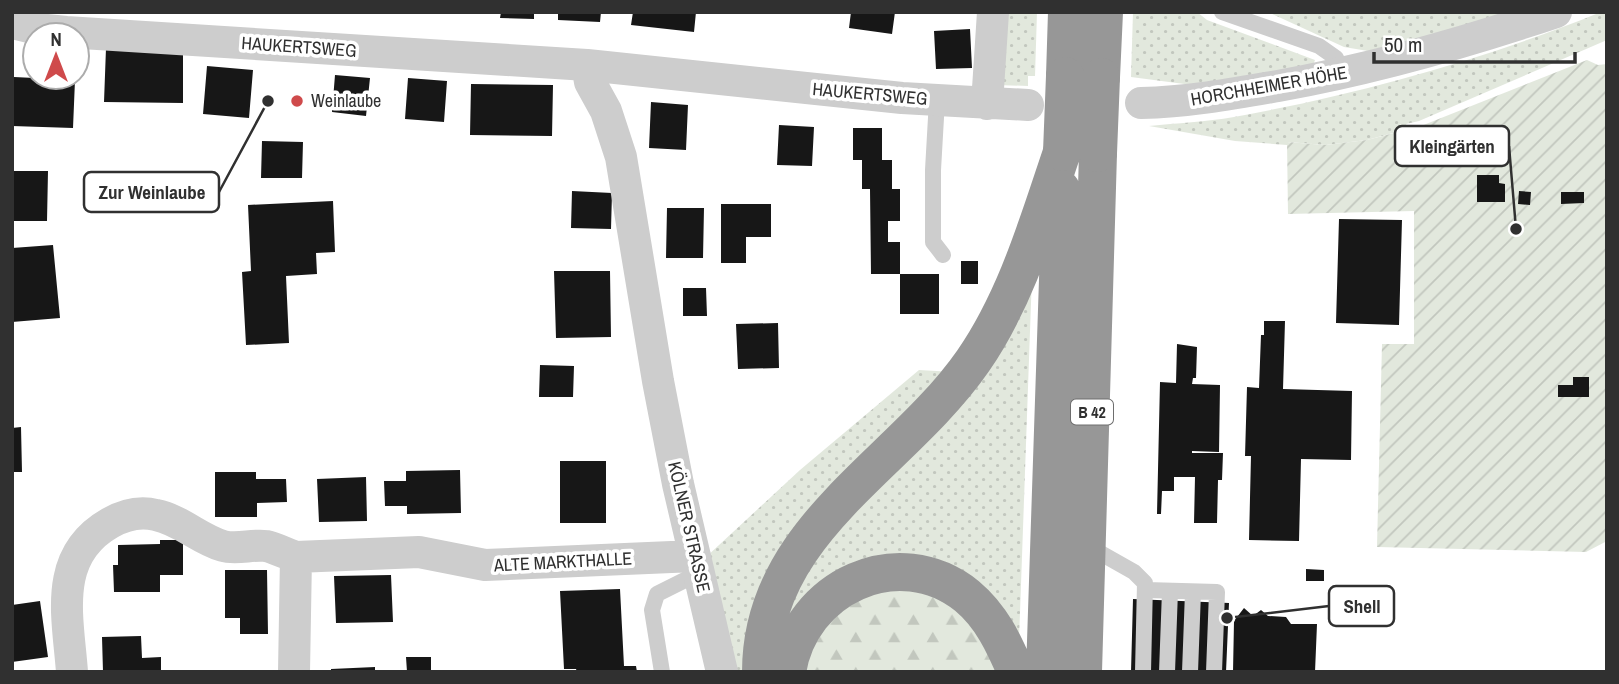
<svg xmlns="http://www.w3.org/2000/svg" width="1619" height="684" font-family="'Archivo Narrow',sans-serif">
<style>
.grass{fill:url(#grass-dots)}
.forest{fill:url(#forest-firs)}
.garden{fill:url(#garden-furrows)}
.building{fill:#171717}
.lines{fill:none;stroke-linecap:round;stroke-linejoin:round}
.lane{stroke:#cdcdcd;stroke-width:16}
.street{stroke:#cdcdcd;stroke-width:32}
.highway{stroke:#979797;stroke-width:38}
.highway-bridge{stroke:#979797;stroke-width:38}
.poi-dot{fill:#cf4a4b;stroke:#fff;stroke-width:2.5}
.labels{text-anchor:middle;stroke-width:7;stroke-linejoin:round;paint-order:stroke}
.shield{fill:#fff;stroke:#6e6e6e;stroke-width:2}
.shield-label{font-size:16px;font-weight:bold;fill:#303030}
.street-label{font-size:18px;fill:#303030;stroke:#fff}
.poi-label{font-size:18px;fill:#303030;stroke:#fff;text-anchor:start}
.leader{fill:none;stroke:#303030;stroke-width:2.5}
.callout-dot{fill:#303030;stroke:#fff;stroke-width:2.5}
.callout{fill:#fff;stroke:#303030;stroke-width:2.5}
.callout-label{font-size:19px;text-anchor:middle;font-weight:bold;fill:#303030}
</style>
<defs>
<pattern id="grass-dots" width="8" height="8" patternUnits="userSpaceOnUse" patternTransform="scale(1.75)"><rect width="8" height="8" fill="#e2e8dd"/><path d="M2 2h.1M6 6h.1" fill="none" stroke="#c2c7be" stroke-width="1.8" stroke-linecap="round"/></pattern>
<pattern id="forest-firs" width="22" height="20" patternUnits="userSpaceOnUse" patternTransform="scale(1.75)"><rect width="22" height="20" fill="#e2e8dd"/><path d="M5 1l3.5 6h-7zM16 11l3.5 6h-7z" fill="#c2c7be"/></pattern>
<pattern id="garden-furrows" width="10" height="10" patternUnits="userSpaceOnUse" patternTransform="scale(1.75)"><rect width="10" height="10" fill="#e2e8dd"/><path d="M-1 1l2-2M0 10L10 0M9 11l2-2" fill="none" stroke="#c2c7be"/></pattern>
</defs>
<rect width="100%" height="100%" fill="#fff"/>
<path class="grass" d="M1002,12H1037L1035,76H1028V86L997,85Z
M1133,12H1197L1207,20L1315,60L1312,68L1192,85L1131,77Z
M1268,12H1513L1374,52L1344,47Z
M1601,12H1607V40L1419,121L1406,124L1408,129L1367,140L1325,145L1288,142L1287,145L1235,141L1149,126C1177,123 1206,122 1234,117C1359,94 1483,60 1601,12Z
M1032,275L1019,641L771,658L782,601Z
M919,370L954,372L883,448L750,672H735L705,558L800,470Z"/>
<path class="forest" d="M870,590L928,591L975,621L1001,672H800L818,631Z"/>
<path class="garden" d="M1587,60L1598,65L1607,64V541L1586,552L1377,547L1382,344H1414V211L1288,214L1287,142L1325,145L1367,140L1421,126Z"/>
<path class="building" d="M501,12H534V19L500,18Z
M558,12H601L600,22L558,20Z
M633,12H696L694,32L631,25Z
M851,12H895L892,34L849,28Z
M970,29L972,68L936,69L934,31Z
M106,48L183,49V103L104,102Z
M207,66L253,70L249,118L203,114Z
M335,75L370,78L366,116L332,112Z
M14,77L75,80L73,128L12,126Z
M408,78L447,81L444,122L405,119Z
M471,84L553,85L552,136L470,135Z
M651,102L688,105L686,150L649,148Z
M779,125L814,127L812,166L777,165Z
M853,128H882V160H892V189H900V221H888V242H900V274H871L870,189H862V160H853Z
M262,141L303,142L302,178H261Z
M12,171H48L47,221H12Z
M1477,175H1499V183L1505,184V202H1477Z
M572,191L612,193L611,229L571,228Z
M1519,191L1531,192L1530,205L1518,204Z
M1561,192H1584V203L1561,204Z
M333,201L335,252L316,253L317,274L286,276L289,343L246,345L242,272L251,271L248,205Z
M721,204H771V237H746V263H721Z
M667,208H704L703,258H666Z
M1339,219L1402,220L1399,325L1336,323Z
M53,245L60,318L12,322V248Z
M961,261H978V284H961Z
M554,271H610L611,337L556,338Z
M900,274H939V314H900Z
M683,288H706L707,316H683Z
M1264,321H1285L1283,389L1352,391L1351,460L1301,459L1299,541L1249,540L1251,456H1245L1247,387L1259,388L1261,335H1264Z
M778,323L779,368L738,369L736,324Z
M1177,344L1197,347L1196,378H1193L1192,384L1220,385L1219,452L1192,451V453H1223L1222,480H1218L1217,523H1194L1195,477H1174V491H1162L1161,514H1157L1160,382L1176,383Z
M540,365L574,366L573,397H539Z
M1573,377H1589V397H1558V385H1573Z
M21,427L22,472H12V428Z
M560,461H606V523H560Z
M460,470L461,513L407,514V506H385L384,481H406V471Z
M215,472H256V479H286L287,502L257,503V517H215Z
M366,477L367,521L319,522L317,479Z
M160,540H183V575H160V592H114L113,565H118V545L160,544Z
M1306,569L1324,570V581H1306Z
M225,570H267L268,634H240V618H225Z
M391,575L393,622L336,623L334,576Z
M620,589L624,666H636L637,672H577L576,669H564L560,591Z
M1133,599L1229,603L1226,672H1131Z
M40,601L48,657L12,662V605Z
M1244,608L1253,616L1261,610L1268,616L1286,617L1291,624H1317L1315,672H1233L1234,621Z
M141,636L142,658L161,657V672H103L102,637Z
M406,657H431V672H407Z
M375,667V672H331V669Z"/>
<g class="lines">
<path class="lane" d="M1222,12L1319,46L1336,58L1342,75
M937,100L933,170V242L943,255
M1088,546L1134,572L1145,583L1143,672
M1146,590L1217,592L1214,672
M662,672L652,610L657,594L699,573
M1167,672L1170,591
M1190,672L1193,592"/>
<path class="street" d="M12,23L37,29L66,32L587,65L902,98L1028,105
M587,65L590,82L606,111L621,157L658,381L678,484L722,672
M1141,103C1187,102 1232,94 1278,86C1373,69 1464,43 1556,12
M987,104L993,12
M72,672C68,617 52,556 110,523C124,515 140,511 156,515C181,520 199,539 223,546C237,550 252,544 266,546C276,548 286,554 296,557
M294,672L296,557L419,552L485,565L695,556"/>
<path class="highway" d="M1065,76L1067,12
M1101,77L1104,12
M761,672C761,529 900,466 973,361C1016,299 1038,223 1062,152
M787,672C800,587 898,541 967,596C991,616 1004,643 1016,672
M1045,672L1061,189
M1083,672L1098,153"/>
<path class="highway-bridge" d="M1062,152L1065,76
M1098,153L1101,77"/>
</g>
<circle class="poi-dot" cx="297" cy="101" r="7"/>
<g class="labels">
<rect class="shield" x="1071" y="399.5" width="42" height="25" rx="5"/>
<g class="shield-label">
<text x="1092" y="418">B 42</text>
</g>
<g class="street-label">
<text transform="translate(299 47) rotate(4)" y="6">HAUKERTSWEG</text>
<text transform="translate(1269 86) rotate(-10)" y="6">HORCHHEIMER HÖHE</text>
<text transform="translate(870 94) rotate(5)" y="6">HAUKERTSWEG</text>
<text transform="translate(689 527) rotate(77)" y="6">KÖLNER STRASSE</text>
<text transform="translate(563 562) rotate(-3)" y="6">ALTE MARKTHALLE</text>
</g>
<g class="poi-label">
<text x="311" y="107">Weinlaube</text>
</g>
</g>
<path class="leader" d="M1516 229L1509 146M268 101L219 192M1227 618L1329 606"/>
<g class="callout-dot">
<circle cx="1516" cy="229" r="7"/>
<circle cx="268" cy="101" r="7"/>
<circle cx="1227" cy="618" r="7"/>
</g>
<g class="callout">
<rect x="1395" y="126" width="114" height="40" rx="7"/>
<rect x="84" y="172" width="135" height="40" rx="7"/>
<rect x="1329" y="586" width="65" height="40" rx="7"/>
</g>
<g class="callout-label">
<text x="1452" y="153">Kleingärten</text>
<text x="152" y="199">Zur Weinlaube</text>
<text x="1362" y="613">Shell</text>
</g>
<rect width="1619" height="684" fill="none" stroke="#303030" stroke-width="28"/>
<g transform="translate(56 56)"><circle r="33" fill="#ffffff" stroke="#acacac" stroke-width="2"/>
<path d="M0-5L12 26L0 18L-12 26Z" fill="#cf4a4b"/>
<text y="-10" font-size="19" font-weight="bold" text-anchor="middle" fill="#303030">N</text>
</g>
<path d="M1374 52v10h201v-10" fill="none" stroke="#303030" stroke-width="3.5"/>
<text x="1384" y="52" font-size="21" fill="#303030" stroke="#ffffff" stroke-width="5" paint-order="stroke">50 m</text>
</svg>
